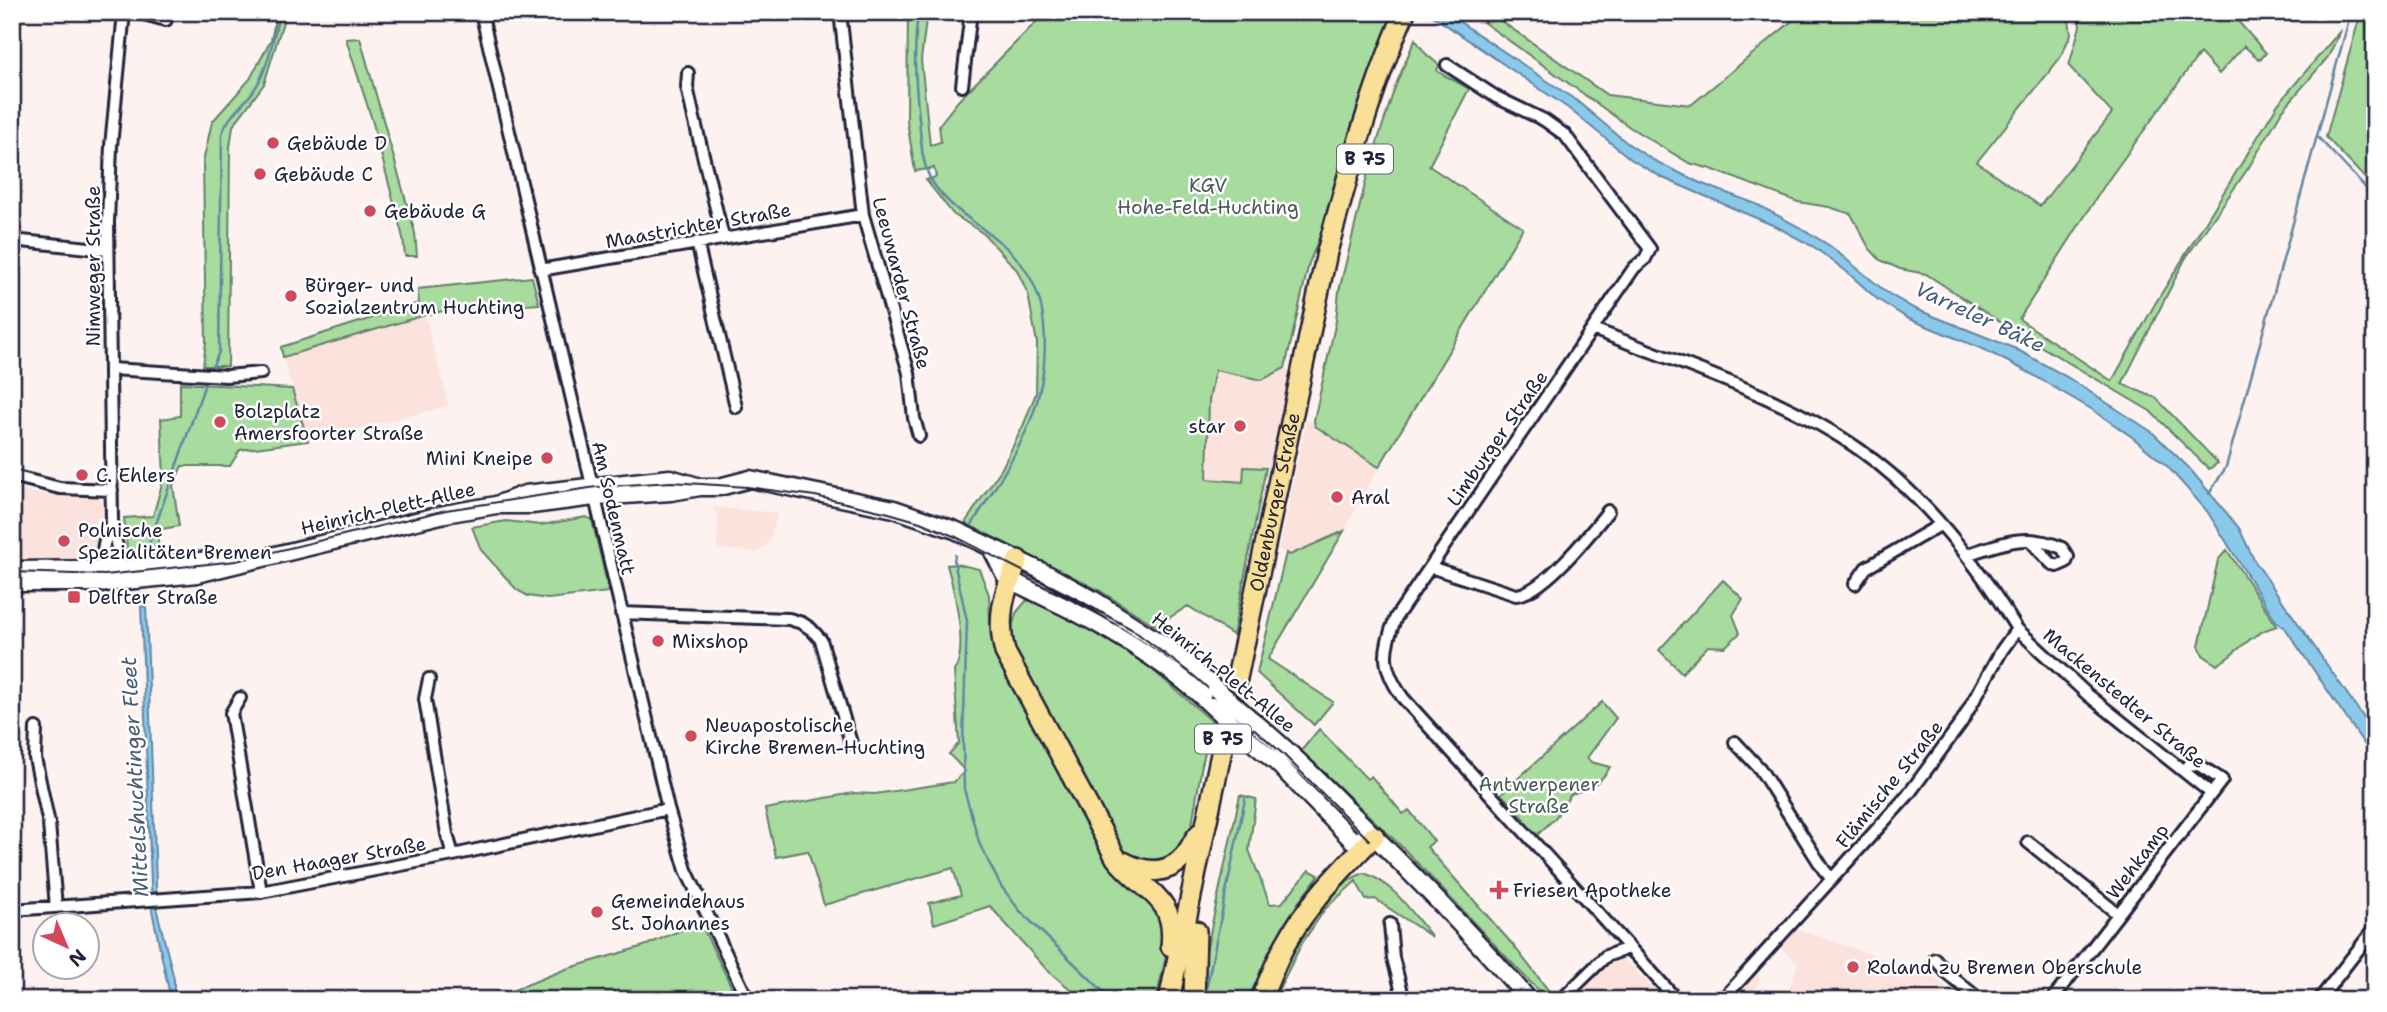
<svg xmlns="http://www.w3.org/2000/svg" width="2387" height="1012" font-family="'Shantell Sans',sans-serif">
<style>
.built{fill:#fbe2dc}
.green{fill:#a7dc9e;stroke:#647f6c;stroke-width:2}
.water{fill:#8bc9eb;stroke:#6186a5;stroke-width:2}
.lines{fill:none;stroke-linecap:round;stroke-linejoin:round}
.stream{stroke:#6186a5;stroke-width:2.5}
.minor-casing{stroke:#22223b;stroke-width:16}
.secondary-casing{stroke:#22223b;stroke-width:21}
.trunk-casing{stroke:#22223b;stroke-width:24}
.minor{stroke:#fff;stroke-width:10}
.secondary{stroke:#fff;stroke-width:16}
.trunk{stroke:#fadf96;stroke-width:19}
.tram{stroke:#22223b;stroke-width:2}
.secondary-bridge-casing{stroke:#22223b;stroke-width:21;stroke-linecap:butt}
.secondary-bridge{stroke:#fff;stroke-width:16}
.poi-dot{fill:#d1495b;stroke:#fff;stroke-width:2.5}
.labels{text-anchor:middle;stroke-width:5;stroke-linejoin:round;paint-order:stroke}
.shield{fill:#fff;stroke:#646476;stroke-width:2}
.shield-label{font-size:18px;font-weight:bold;fill:#22223b}
.poi-label{font-size:19px;fill:#22223b;stroke:#fff;text-anchor:start}
.park-label{font-size:19px;fill:#4a5a59;stroke:#fff}
.street-label{font-size:19px;fill:#22223b;stroke:#fff}
.water-label{font-size:21px;font-style:italic;fill:#475c79;stroke:#fff}
</style>
<rect width="100%" height="100%" fill="#fdf2ef"/>
<filter id="ink" filterUnits="userSpaceOnUse"><feTurbulence type="fractalNoise" baseFrequency=".0143" numOctaves="2"/><feDisplacementMap in="SourceGraphic" scale="14" xChannelSelector="R" yChannelSelector="G"/><feConvolveMatrix kernelMatrix="1 2 1 2 8 2 1 2 1" color-interpolation-filters="sRGB"/></filter>
<g filter="url(#ink)">
<path class="built" d="M425,315L449,406L308,441L283,357Z
M1285,368L1294,372L1275,464L1266,468L1245,467L1243,482L1207,480L1209,400L1215,370L1262,380Z
M1314,420L1315,426L1379,467L1344,531L1290,555L1279,550L1306,422Z
M12,487L32,493L97,498L102,502L104,509L94,557L91,560L12,558Z
M711,507L778,513L770,541L757,553L717,548L718,516Z
M1797,929L1934,976L1936,980L1946,987L1936,1000H1732L1758,971L1759,979L1755,991L1780,1000L1787,995L1798,963L1780,947Z
M1621,960L1629,963L1659,995L1654,1000H1570L1612,961Z"/>
<path class="green" d="M277,12H286L264,84L233,126L230,147L228,366H203L206,342L203,162L212,122L250,79L271,40Z
M908,12H927L921,60L930,145L941,142L939,125L958,101L1046,12H1383L1393,20L1329,214L1309,263L1285,368L1262,380L1215,370L1209,400L1207,479L1243,482L1244,467L1266,468L1233,635L1188,606L1156,626L1099,590L965,523L1002,468L1023,426L1036,393L1037,343L1028,294L1017,270L984,234L953,214L926,180L936,177L934,168L915,171L907,121Z
M1469,12H1488L1607,95L1691,105L1803,12H2068L2071,34L2060,58L1977,162L2040,206L2112,113L2069,66L2080,26L2077,12H2230L2266,53L2260,60L2244,46L2219,74L2200,53L2106,183L2019,319L2112,381L2155,304L2278,104L2341,30L2328,57L2282,111L2249,167L2185,259L2122,384L2156,398L2218,463L2209,469L2150,411L2003,324L1926,274L1900,269L1880,260L1869,248L1851,214L1829,207L1798,202L1711,169L1689,163L1631,128Z
M2361,12H2375V189L2326,137Z
M360,38L415,233L417,256H405L403,238L373,123L346,39Z
M1415,39L1426,54L1439,65L1437,71L1469,89L1429,166L1523,228L1379,467L1315,426L1314,420L1336,321L1339,291L1369,168L1395,87Z
M532,277L539,304L452,309L425,315L283,357L281,347L419,303L418,289Z
M180,383L292,389L308,441L240,450L230,466H182L173,485L179,526L157,530L159,553L130,555L127,548L124,518L153,516L164,477L161,419L180,416Z
M586,517L592,520L609,592L548,599L528,596L517,590L481,550L472,527L506,521L541,525Z
M1344,531L1268,659L1333,702L1314,725L1257,673L1286,553L1290,555Z
M2227,550L2277,626C2248,634 2241,651 2217,665L2203,655L2199,646L2218,560Z
M957,564L979,569L989,595L990,625L995,649L1167,930L1166,956L1156,1000H1084L1047,970L990,906L934,924L929,903L961,895L953,868L824,905L808,851L776,857L765,809L853,793L875,794L954,782L965,771L949,754L959,743L954,671C969,651 954,589 947,565Z
M1723,580L1743,599L1733,615L1740,633L1725,647L1708,646L1682,673L1659,650Z
M1033,600L1112,641L1141,660L1213,722L1202,764L1191,831L1186,843L1156,867L1128,856L1118,845L1009,639L1016,613L1026,601Z
M1602,702L1616,718L1587,758L1591,762L1610,767C1601,783 1589,789 1571,794L1555,818L1536,836L1524,823L1525,819L1501,794Z
M1319,729L1367,779L1371,776L1403,814L1409,810L1434,841L1427,847L1513,945L1552,995L1548,999L1529,981L1406,851L1301,751Z
M1240,795L1256,799L1249,850L1270,904L1282,903L1309,870L1319,875L1298,903L1250,998L1201,1000L1197,993Z
M1364,873C1393,882 1413,914 1432,937L1375,899L1366,900L1356,881L1325,909L1301,945L1278,991L1274,988C1288,950 1324,887 1364,873Z
M700,922L738,1000H489L566,969L644,946Z"/>
<path class="water" d="M1427,12H1445L1577,101L1627,143L1653,160L1700,183L1756,204L1801,228L1830,246L1886,292L1913,308L2016,349L2067,377L2152,432L2189,468L2239,528L2254,560L2375,734V760L2285,628L2276,621L2207,511L2168,467L2132,437L2093,410L2026,371L1985,350L1909,319L1877,299L1846,271L1814,247L1777,227L1663,178L1632,160L1568,108Z
M146,604L157,911L174,979V1000H171L152,911L141,605Z"/>
<g class="lines">
<path class="stream" d="M918,12C913,51 915,80 919,118C921,139 921,161 931,180C951,213 987,227 1013,254C1032,274 1042,299 1044,326C1051,409 1013,458 971,526
M2317,136L2375,198
M210,372L219,352L222,134C228,115 243,106 254,90C269,67 273,38 280,12
M2209,494L2226,467L2351,12
M148,547L207,378
M955,555L954,561L967,621L963,741L964,789L980,845L1001,886L1020,911L1112,1000
M143,594L144,607
M1204,1000L1245,799"/>
<g class="minor-casing">
<path id="minor" d="M136,12L166,20
M481,12L668,809L686,870L748,1000
M840,12L863,215L909,373L914,418L919,436
M1447,65L1496,97L1544,120L1565,135L1650,249L1645,259L1634,268L1396,617C1382,651 1381,667 1403,698L1677,1000
M688,73L687,87L694,118L723,237
M962,86L971,12
M12,240L108,250
M697,242L736,407
M540,270L863,215
M1593,329C1680,364 1784,396 1860,450C1924,495 1976,562 2017,629L2002,650L1961,723L1908,795L1722,1000
M111,369L227,376L261,373
M12,476L60,488L112,490
M1966,555C2002,543 2026,532 2062,548L2068,557L2066,562L2057,566L2051,563L2030,540
M1430,567L1516,595C1543,593 1591,533 1608,511
M103,572L101,569L104,544L112,521
M117,574L121,569L112,521L108,222L111,146L124,12
M1855,584L1866,568L1940,525
M621,613L789,619L802,623L811,629L821,640L851,743
M2017,629L2088,695L2211,793
M429,679L425,699L447,834L453,855
M240,698L231,713L261,892
M36,728L35,758L49,824L56,907
M1735,742L1760,769L1824,870L1832,879
M2028,842L2118,914
M12,910L261,892L453,855L668,809
M1390,924L1393,958L1404,1000
M1935,959L1948,974L1980,1000
M1561,1000L1606,956L1629,948
M2052,1000L2222,780L2199,765L2189,764L2184,770
M2319,1000L2375,928"/>
</g>
<g class="secondary-casing">
<path id="secondary" d="M496,505H532L594,497L671,492L700,487H719L750,479L894,509L955,530L1049,575L1094,600L1167,647L1216,689
M991,548L1005,575L1009,579C1030,591 1052,600 1073,611C1122,636 1171,667 1212,706
M12,570L121,569L210,560H228
M12,583H105L197,574L445,514L496,505L525,494L670,478L697,486
M1252,720C1296,756 1335,797 1375,837C1428,890 1480,943 1529,1000
M1247,738L1277,763L1353,841L1374,836"/>
</g>
<g class="trunk-casing">
<g id="trunk">
<path d="M1018,560C1004,592 996,618 1005,652L1116,858C1142,892 1177,895 1171,946"/>
<path d="M1123,862C1146,874 1171,876 1188,851C1192,845 1194,839 1200,833"/>
<path id="s1" d="M1169,1000L1327,252C1349,171 1371,89 1405,12"/>
<path d="M1194,1000L1196,931"/>
<path d="M1260,1000C1269,982 1275,963 1285,945C1307,904 1342,869 1374,836"/>
</g>
</g>
<use href="#minor" class="minor"/>
<use href="#secondary" class="secondary"/>
<use href="#trunk" class="trunk"/>
<path class="tram" d="M12,572L105,575L236,561L446,510L596,487L671,482L747,487L815,496L889,513L920,522L956,537L1075,598L1133,630L1194,676L1283,754L1369,840"/>
<g class="secondary-bridge-casing">
<path id="secondary-bridge" d="M1216,689L1252,720
M1212,706L1247,738"/>
</g>
<use href="#secondary-bridge" class="secondary-bridge"/>
</g>
</g>
<g class="poi-dot">
<circle cx="273" cy="143" r="7"/>
<circle cx="260" cy="174" r="7"/>
<circle cx="370" cy="211" r="7"/>
<circle cx="291" cy="296" r="7"/>
<circle cx="220" cy="422" r="7"/>
<circle cx="1240" cy="426" r="7"/>
<circle cx="547" cy="458" r="7"/>
<circle cx="82" cy="475" r="7"/>
<circle cx="1337" cy="497" r="7"/>
<circle cx="64" cy="541" r="7"/>
<rect x="67" y="590" width="14" height="14" rx="3.5"/>
<circle cx="658" cy="641" r="7"/>
<circle cx="691" cy="736" r="7"/>
<path d="M1495.5 879.5h7v7h7v7h-7v7h-7v-7h-7v-7h7z"/>
<circle cx="597" cy="912" r="7"/>
<circle cx="1853" cy="967" r="7"/>
</g>
<g class="labels">
<g class="shield">
<rect x="1337" y="144.5" width="56" height="29" rx="5"/>
<rect x="1195" y="724.5" width="56" height="29" rx="5"/>
</g>
<g class="shield-label">
<text x="1365" y="165">B 75</text>
<text x="1223" y="745">B 75</text>
</g>
<g class="poi-label">
<text x="287" y="150">Gebäude D</text>
<text x="274" y="181">Gebäude C</text>
<text x="384" y="218">Gebäude G</text>
<text x="305" y="292">Bürger- und<tspan x="305" dy="22">Sozialzentrum Huchting</tspan></text>
<text x="234" y="418">Bolzplatz<tspan x="234" dy="22">Amersfoorter Straße</tspan></text>
<text x="1226" y="433" text-anchor="end">star</text>
<text x="533" y="465" text-anchor="end">Mini Kneipe</text>
<text x="96" y="482">C. Ehlers</text>
<text x="1351" y="504">Aral</text>
<text x="78" y="537">Polnische<tspan x="78" dy="22">Spezialitäten Bremen</tspan></text>
<text x="88" y="604">Delfter Straße</text>
<text x="672" y="648">Mixshop</text>
<text x="705" y="732">Neuapostolische<tspan x="705" dy="22">Kirche Bremen-Huchting</tspan></text>
<text x="1513" y="897">Friesen Apotheke</text>
<text x="611" y="908">Gemeindehaus<tspan x="611" dy="22">St. Johannes</tspan></text>
<text x="1867" y="974">Roland zu Bremen Oberschule</text>
</g>
<g class="park-label">
<text x="1208" y="192">KGV<tspan x="1208" dy="22">Hohe-Feld-Huchting</tspan></text>
<text x="1539" y="791">Antwerpener<tspan x="1539" dy="22">Straße</tspan></text>
</g>
<g class="street-label">
<text transform="translate(698 225) rotate(-10)" y="7">Maastrichter Straße</text>
<text transform="translate(93 266) rotate(-90)" y="7">Nimweger Straße</text>
<text transform="translate(902 283) rotate(75)" y="7">Leeuwarder Straße</text>
<text transform="translate(1497 438) rotate(-55)" y="7">Limburger Straße</text>
<text dy="7" stroke="none"><textPath href="#s1" startOffset="509">Oldenburger Straße</textPath></text>
<text transform="translate(388 508) rotate(-13)" y="7">Heinrich-Plett-Allee</text>
<text transform="translate(614 508) rotate(77)" y="7">Am Sodenmatt</text>
<text transform="translate(1224 672) rotate(39)" y="7">Heinrich-Plett-Allee</text>
<text transform="translate(2125 698) rotate(40)" y="7">Mackenstedter Straße</text>
<text transform="translate(1889 784) rotate(-51)" y="7">Flämische Straße</text>
<text transform="translate(339 858) rotate(-10)" y="7">Den Haager Straße</text>
<text transform="translate(2137 861) rotate(-53)" y="7">Wehkamp</text>
</g>
<g class="water-label">
<text transform="translate(1980 317) rotate(25)" y="7">Varreler Bäke</text>
<text transform="translate(135 777) rotate(-93)" y="7">Mittelshuchtinger Fleet</text>
</g>
</g>
<rect width="2387" height="1012" fill="none" stroke="#fff" stroke-width="42"/>
<rect x="21" y="21" width="2345" height="970" fill="none" stroke="#22223b" stroke-width="2.5" filter="url(#ink)"/>
<g transform="translate(66 946) rotate(136)"><circle r="33" fill="#ffffff" stroke="#a7a7b1" stroke-width="2"/>
<path d="M0-5L12 26L0 18L-12 26Z" fill="#d1495b"/>
<text y="-10" font-size="19" font-weight="bold" text-anchor="middle" fill="#22223b">N</text>
</g>
</svg>
